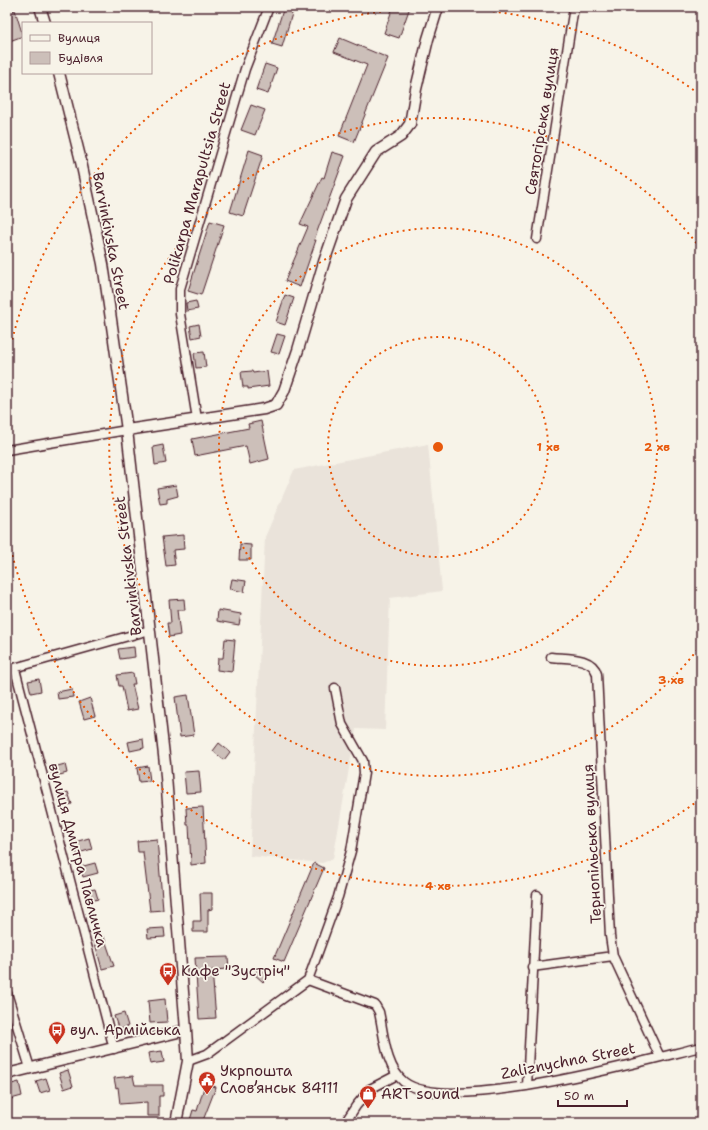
<svg xmlns="http://www.w3.org/2000/svg" width="708" height="1130" font-family="'Shantell Sans',sans-serif">
<style>
.built{fill:#eae3da}
.building{fill:#ccbfb9;stroke:#4a1f2b}
.lines{fill:none;stroke-linecap:round;stroke-linejoin:round}
.minor-casing{stroke:#4a1f2b;stroke-width:11}
.tertiary-casing{stroke:#4a1f2b;stroke-width:13}
.minor{stroke:#f7f3e8;stroke-width:8}
.tertiary{stroke:#f7f3e8;stroke-width:10}
.ring{fill:none;stroke:#e8590c;stroke-width:2;stroke-dasharray:2 4}
.labels{text-anchor:middle;stroke-width:3.5;stroke-linejoin:round;paint-order:stroke}
.street-label{font-size:15px;fill:#4a1f2b;stroke:#f7f3e8}
.poi-label{font-size:15px;fill:#4a1f2b;stroke:#f7f3e8;text-anchor:start}
.centre{fill:#e8590c;stroke:#f7f3e8;stroke-width:2}
.ring-label{font-size:12px;text-anchor:middle;font-weight:bold;fill:#e8590c;stroke:#f7f3e8;stroke-width:3.5;stroke-linejoin:round;paint-order:stroke}
</style>
<rect width="100%" height="100%" fill="#f7f3e8"/>
<filter id="ink" filterUnits="userSpaceOnUse"><feTurbulence type="fractalNoise" baseFrequency=".025" numOctaves="2"/><feDisplacementMap in="SourceGraphic" scale="8" xChannelSelector="R" yChannelSelector="G"/><feConvolveMatrix kernelMatrix="1 2 1 2 8 2 1 2 1" color-interpolation-filters="sRGB"/></filter>
<g filter="url(#ink)">
<path class="built" d="M428,444L442,591L390,598L385,730L356,729L333,859L322,863L250,856L265,537L294,470Z"/>
<path class="building" d="M284,7H294L282,47L272,44Z
M393,7H410L399,38L384,33Z
M15,10L23,36L7,42V13Z
M340,38L388,58L354,142L339,136L367,65L334,52Z
M265,64L277,68L268,94L256,90Z
M251,105L265,110L255,135L241,130Z
M249,150L263,155L243,216L230,212Z
M332,152L345,156L314,240H316L300,287L285,281L308,227L300,224L322,177L324,178Z
M210,221L224,225L201,295L188,291Z
M285,295L294,298L285,325L276,322Z
M196,301L198,309L187,311L186,303Z
M199,324L201,336L192,338L190,326Z
M277,334L285,336L279,354L271,352Z
M204,352L206,367L196,368L194,353Z
M252,371L253,373L267,371L269,386L248,389V387H243L241,372Z
M261,421L269,459L250,464L246,446L195,456L192,439L249,428L248,424Z
M163,445L166,463L155,465L153,447Z
M176,485L178,496L167,499V503L160,504L157,488Z
M183,535L184,549L173,550L175,565L166,566L162,537Z
M240,544L251,545V560H239Z
M232,579L246,581L244,592L230,589Z
M184,599L185,610H177L180,635L169,637L167,623H171L169,600Z
M218,610L241,614L239,625L217,621Z
M225,639L235,640L232,672L217,670L218,658H223Z
M134,647L135,657L120,659L118,649Z
M133,673L135,684H132L138,709L127,711L122,686H119L117,675Z
M39,679L41,691L31,693L28,681Z
M72,689L73,697L58,699L57,692Z
M188,695L194,735L180,737L175,697Z
M90,698L95,716L84,719L79,702Z
M143,739L144,748L130,751L128,742Z
M219,743L230,752L224,760L213,751Z
M65,764L67,773L53,777L50,768Z
M148,766L150,781L139,782L137,768Z
M199,771L201,792L186,793L184,772Z
M68,792L72,804L61,807L58,795Z
M203,807L206,863L191,865L189,825H187L186,808Z
M89,838L92,849L75,854L71,843Z
M157,839L163,910L150,911L143,852H138L137,841Z
M95,863L98,873L83,877L80,867Z
M314,863L324,868L284,962L274,958Z
M95,889L98,899L87,902L84,891Z
M200,893H212V909L208,910V932H193V921H201Z
M164,928L165,937L148,938L147,929Z
M104,937L114,966L102,969L94,940Z
M228,957L229,969L212,970L216,1018L199,1019L195,958Z
M260,967L269,976L263,982L254,974Z
M165,999L167,1022L150,1023L148,1001Z
M124,1013L128,1026L119,1030L114,1016Z
M162,1051L164,1062L150,1064L148,1053Z
M68,1070L73,1086L64,1089L59,1073Z
M133,1076L135,1085H163V1096H159V1116H147V1102L120,1104L118,1087L116,1088L114,1078Z
M46,1078L50,1090L40,1093L36,1081Z
M19,1082L22,1096L11,1099L8,1085Z
M205,1084L216,1087L202,1123L190,1120L193,1110L197,1111Z"/>
<g class="lines">
<g class="minor-casing">
<path id="minor" d="M537,239L574,7
M197,419L180,314V289L245,69L269,7
M7,450L127,430
M551,657C566,659 592,656 597,674L610,936L613,956L660,1057
M15,669L114,1049
M7,670L150,630
M532,967L613,956
M308,980L375,1005L379,1012C384,1034 385,1067 404,1082C448,1116 646,1060 701,1047
M7,993L30,1068
M188,1061L207,1054L308,980L338,897L351,851L364,773L363,761L342,724L335,688
M527,1086L537,895
M345,1123L356,1106L370,1089L397,1075"/>
</g>
<g class="tertiary-casing">
<path id="tertiary" d="M40,7L45,23
M59,73L80,157L103,264L127,430L165,764L186,1030L188,1061L176,1123
M127,430L264,409L276,405L284,391L298,350L324,262L346,199L376,152L401,136L410,124L416,89L428,39L438,7
M7,1074L186,1030"/>
</g>
<use href="#minor" class="minor"/>
<use href="#tertiary" class="tertiary"/>
</g>
</g>
<g class="ring">
<circle cx="438" cy="447" r="110"/>
<circle cx="438" cy="447" r="219"/>
<path d="M701 645A329 329 0 1 1 701 249"/>
<path d="M699 800A439 439 0 0 1 7 531M7 363A439 439 0 0 1 699 94"/>
</g>
<defs>
<g id="bus-pin" transform="scale(0.9)"><path d="M0 17L-7.5 6A9.5 9.5 0 1 1 7.5 6Z" fill="#c8321e" stroke="#f7f3e8"/><path d="M-5-6H5V4H4V6H2V4H-2V6H-4V4H-5ZM-3.5-4V0h7V-4ZM-3.5 1.2v1.5H-2V1.2ZM2 1.2v1.5H3.5V1.2Z" fill="#fff"/></g>
<g id="civic-pin" transform="scale(0.9)"><path d="M0 17L-7.5 6A9.5 9.5 0 1 1 7.5 6Z" fill="#c8321e" stroke="#f7f3e8"/><path d="M-.6-6.5H3V-4.5H.6V-3L4-1V1h2V6H-6V1h2V-1L-.6-3ZM-1.2 2.5V6h2.4V2.5Z" fill="#fff"/></g>
<g id="shop-pin" transform="scale(0.9)"><path d="M0 17L-7.5 6A9.5 9.5 0 1 1 7.5 6Z" fill="#c8321e" stroke="#f7f3e8"/><path d="M-5-2.5h2.3a2.7 3.5 0 0 1 5.4 0H5L5.5 6h-11ZM-1.5-2.5h3a1.5 2.3 0 0 0-3 0Z" fill="#fff"/></g>
</defs>
<g fill-rule="evenodd">
<use href="#bus-pin" x="168" y="971"/>
<use href="#bus-pin" x="57" y="1030"/>
<use href="#civic-pin" x="207" y="1080"/>
<use href="#shop-pin" x="368" y="1094"/>
</g>
<g class="labels">
<g class="street-label">
<text transform="translate(542 121) rotate(-81)" y="5">Святогірська вулиця</text>
<text transform="translate(197 183) rotate(-74)" y="5">Polikarpa Marapultsia Street</text>
<text transform="translate(111 241) rotate(79)" y="5">Barvinkivska Street</text>
<text transform="translate(128 566) rotate(-97)" y="5">Barvinkivska Street</text>
<text transform="translate(592 844) rotate(-93)" y="5">Тернопільська вулиця</text>
<text transform="translate(78 855) rotate(75)" y="5">вулиця Дмитра Павличка</text>
<text transform="translate(568 1061) rotate(-11)" y="5">Zaliznychna Street</text>
</g>
<g class="poi-label">
<text x="181" y="976">Кафе "Зустріч"</text>
<text x="70" y="1035">вул. Армійська</text>
<text x="220" y="1076">Укрпошта<tspan x="220" dy="17">Слов’янськ 84111</tspan></text>
<text x="381" y="1099">ART sound</text>
</g>
</g>
<circle cx="438" cy="447" r="6" class="centre"/>
<g class="ring-label">
<text x="548" y="451">1 хв</text>
<text x="657" y="451">2 хв</text>
<text x="671" y="684">3 хв</text>
<text x="438" y="890">4 хв</text>
</g>
<rect width="708" height="1130" fill="none" stroke="#f7f3e8" stroke-width="24"/>
<rect x="12" y="12" width="684" height="1106" fill="none" stroke="#4a1f2b" stroke-width="1.5" filter="url(#ink)"/>
<rect x="22" y="22" width="130" height="52" fill="#f7f3e8" stroke="#b29e9c"/>
<rect x="30" y="35" width="20" height="6" fill="#f7f3e8" stroke="#b29e9c"/>
<text x="58" y="42" font-size="12" fill="#4a1f2b">Вулиця</text>
<rect x="30" y="52" width="20" height="12" fill="#ccbfb9" stroke="#b29e9c"/>
<text x="58" y="62" font-size="12" fill="#4a1f2b">Будівля</text>
<path d="M558 1100v6h69v-6" fill="none" stroke="#4a1f2b" stroke-width="2"/>
<text x="564" y="1100" font-size="12" fill="#4a1f2b" stroke="#f7f3e8" stroke-width="3" paint-order="stroke">50 m</text>
</svg>
